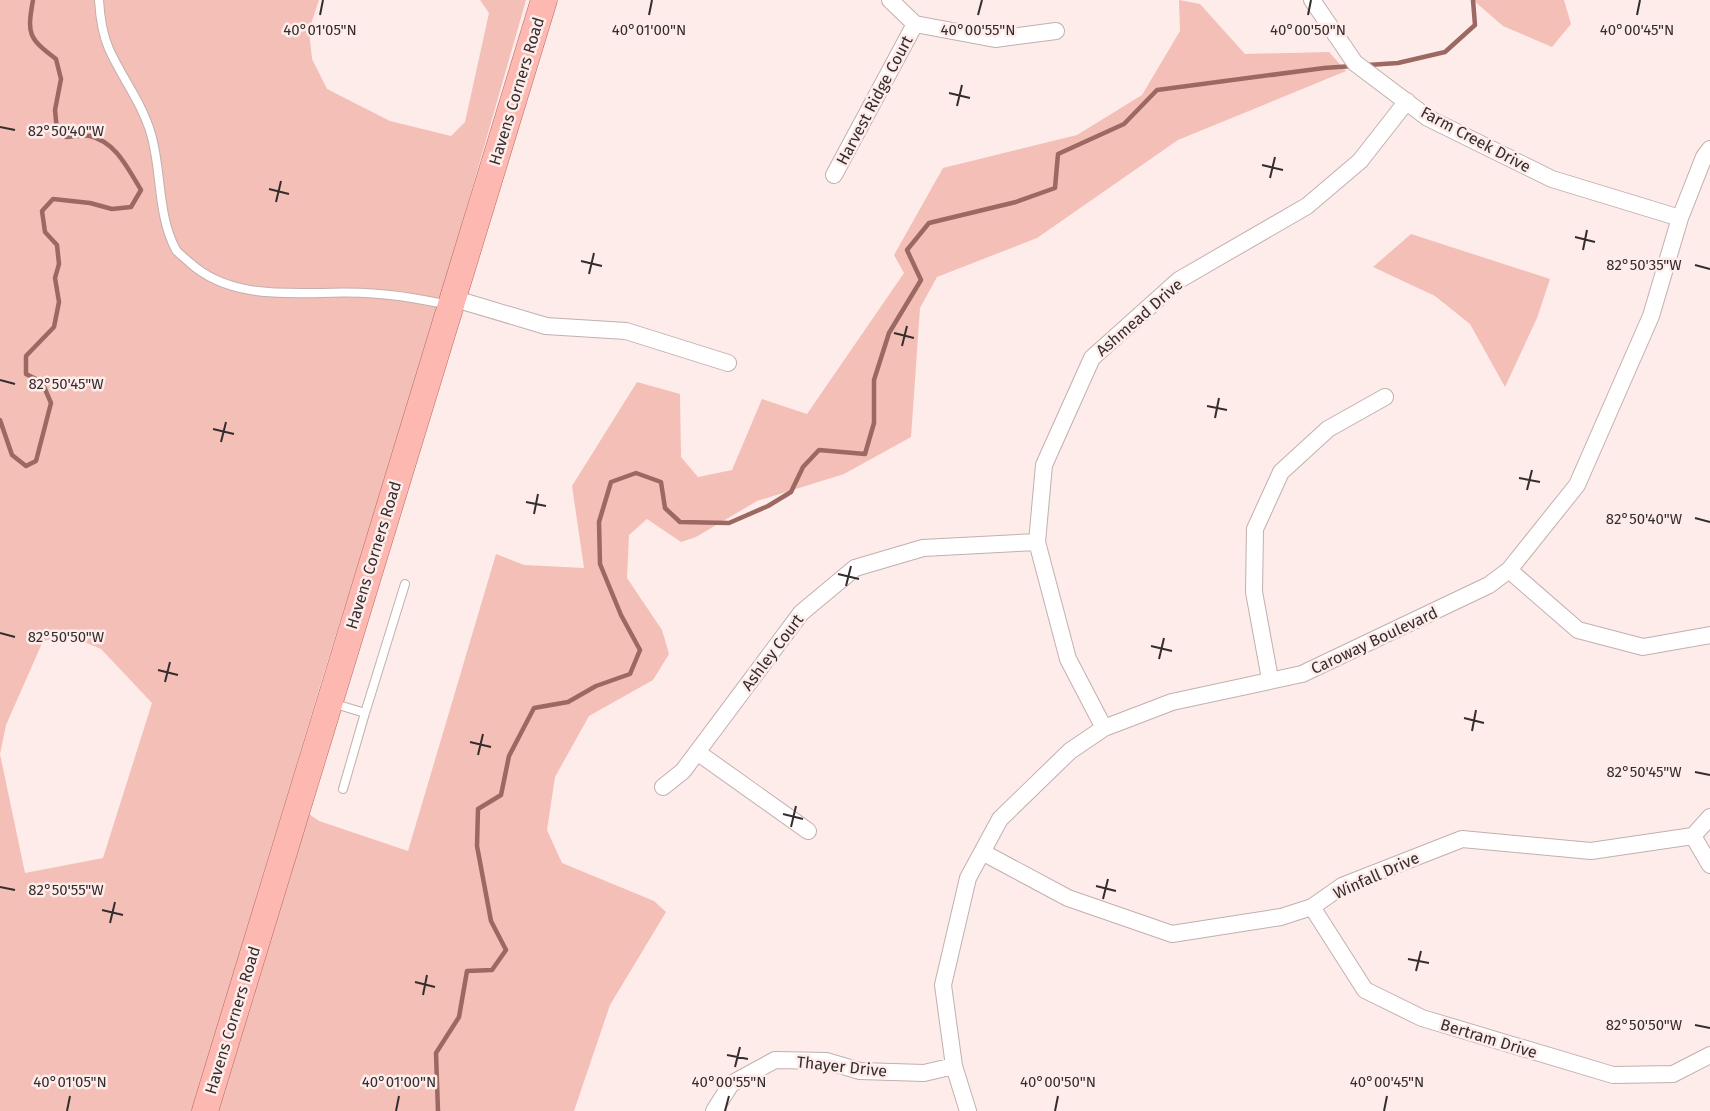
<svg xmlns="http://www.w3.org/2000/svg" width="1710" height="1111" font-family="'Fira Sans',sans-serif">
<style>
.green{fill:#f3bfb7;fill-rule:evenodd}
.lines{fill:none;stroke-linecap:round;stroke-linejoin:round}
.stream{stroke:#9c6862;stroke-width:4.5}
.lane-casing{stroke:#c1b0ae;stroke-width:10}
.street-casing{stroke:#c1b0ae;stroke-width:18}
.primary-casing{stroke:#b56961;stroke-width:27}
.lane{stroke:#fff;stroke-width:8}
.street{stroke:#fff;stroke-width:16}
.primary{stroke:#fdb8b1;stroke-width:26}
.ticks{fill:none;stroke:#342d2d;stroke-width:2}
.labels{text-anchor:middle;stroke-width:5;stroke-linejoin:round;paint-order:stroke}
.street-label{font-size:16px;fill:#342d2d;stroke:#feecea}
.ticks-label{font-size:15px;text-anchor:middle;fill:#342d2d;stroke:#feecea;stroke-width:5;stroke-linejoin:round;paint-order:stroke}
</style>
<rect width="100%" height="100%" fill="#feecea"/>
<path class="green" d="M0,0H319L309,30L312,59L327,89L390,121L451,136L465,122L489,13L480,0H526L436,315L323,676L193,1111H0ZM70,636L101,649L152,703L103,858L25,873L0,754L6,725L43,641Z
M1179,0L1200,4L1245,54L1329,52L1346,71L1178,140L1037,238L937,277L920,308L911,437L844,474L757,501L696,537L681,542L647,519L629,535L627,578L662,630L669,654L653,680L589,716L555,777L547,830L562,863L654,901L666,912L610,1005L574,1111H215L303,810L319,821L408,851L496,554L524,565L584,568L572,486L637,382L680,394L681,457L698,477L732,470L762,399L807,414L904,273L894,255L943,168L1077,135L1142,95L1180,31Z
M1473,0H1564L1571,24L1552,47L1503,26Z
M1411,234L1550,279L1537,318L1505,387L1470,324L1435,296L1373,267Z"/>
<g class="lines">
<path class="stream" d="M1368,65L1398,63L1445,52L1475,25L1473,0
M0,420L12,455L26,466L36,461L51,403L42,382L26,374V356L54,327L59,302L55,278L59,264L57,245L45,232L42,211L53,199L90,203L112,209L131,207L141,190C128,169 116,142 90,136C83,134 73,137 66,137L57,131L55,110L61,79L56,59C28,38 27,34 33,0
M438,1111L436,1053L459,1017L467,971L492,970L506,950L491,921L477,846L478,809L501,795L509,756L534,708L568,702L596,686L630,674L640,650L621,615L600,564L599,522L611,482L636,473L661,482L665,508L680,522L729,523L768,506L791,492L803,467L819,450L865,454L874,423V380L889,333L921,280L907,250L929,223L1016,202L1055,188L1058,154L1124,124L1157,90L1324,68L1353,66"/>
<g class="lane-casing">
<path id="lane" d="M99,0C100,17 102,33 109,49C122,78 142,103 151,134C162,171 157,215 176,250C179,254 185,258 189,262C236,305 305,290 364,293C393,294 421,299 449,305
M332,703L365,713L405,584
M343,789L365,713"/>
</g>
<g class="street-casing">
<path id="street" d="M890,0L915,24L995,39L1056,31
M1312,0L1355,63L1428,118L1552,179L1680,218
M834,175L915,24
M452,298L546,326L626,331L728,363
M1509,570L1578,630L1643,647L1710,635
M1270,679L1254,592L1255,529L1281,472L1328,429L1385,397
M1104,728L1068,659L1037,542L1044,465L1092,358L1179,280L1307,206L1360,161L1407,101
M697,752L808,831
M663,787L683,771L801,613L855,568L923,548L1037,542
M1693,836L1710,865
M982,852L1068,898L1172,934L1281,917L1312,907L1342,886L1462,839L1591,851L1693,836L1710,817
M1312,907L1365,990L1422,1018L1613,1075L1673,1074L1710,1055
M714,1111L731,1084L775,1060L826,1061L860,1071L924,1073L954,1066
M968,1111L954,1066L943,985L968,878L1000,819L1070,751L1104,728L1172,702L1302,674L1489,585L1509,570L1577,485L1651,316L1680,218L1704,157L1710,149"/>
</g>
<g class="primary-casing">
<path id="primary" d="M205,1111L544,0"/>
</g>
<use href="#lane" class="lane"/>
<use href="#street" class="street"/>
<use href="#primary" class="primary"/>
</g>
<path class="ticks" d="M320,15L323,0M649,15L652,0M978,15L982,0M1308,15L1311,0M1637,15L1640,0M949,93L970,98M957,106L962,85M0,127L15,130M1262,165L1283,170M1270,178L1275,157M269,189L289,194M276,202L281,181M1575,237L1595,242M1583,250L1587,230M581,261L602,266M1695,265L1710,269M589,274L594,253M894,333L914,338M902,346L907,326M0,380L15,384M1207,406L1227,410M1215,418L1219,398M213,429L234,434M221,442L226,422M1519,478L1540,482M1527,490L1532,470M526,502L546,506M534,514L538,494M1695,518L1710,522M838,574L859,579M846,586L851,566M0,633L15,637M1151,646L1172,651M1159,659L1164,638M158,670L178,675M165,682L170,662M1464,718L1484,723M1472,731L1476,710M470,742L491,747M478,755L483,734M1695,772L1710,775M783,814L803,819M791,827L796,806M1096,886L1116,891M0,887L15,890M1103,899L1108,879M102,910L123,915M110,923L115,902M1408,959L1429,963M1416,971L1421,951M415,982L435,987M423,995L427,975M1695,1025L1710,1028M727,1055L748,1059M735,1067L740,1047M67,1111L70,1096M396,1111L399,1096M725,1111L729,1096M1055,1111L1058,1096M1384,1111L1387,1096"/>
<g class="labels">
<g class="street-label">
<text transform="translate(516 91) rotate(-73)" y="6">Havens Corners Road</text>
<text transform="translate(874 100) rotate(-62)" y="6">Harvest Ridge Court</text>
<text transform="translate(1476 139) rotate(28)" y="6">Farm Creek Drive</text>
<text transform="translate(1139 317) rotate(-41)" y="6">Ashmead Drive</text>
<text transform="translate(373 555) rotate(-73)" y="6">Havens Corners Road</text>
<text transform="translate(1374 640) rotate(-25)" y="6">Caroway Boulevard</text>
<text transform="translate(772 652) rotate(-53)" y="6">Ashley Court</text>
<text transform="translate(1376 875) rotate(-24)" y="6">Winfall Drive</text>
<text transform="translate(232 1020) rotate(-73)" y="6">Havens Corners Road</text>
<text transform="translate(1489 1038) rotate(17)" y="6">Bertram Drive</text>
<text transform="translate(842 1066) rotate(6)" y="6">Thayer Drive</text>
</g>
</g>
<g class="ticks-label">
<text x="320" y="35">40°01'05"N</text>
<text x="649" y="35">40°01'00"N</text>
<text x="978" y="35">40°00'55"N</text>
<text x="1308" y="35">40°00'50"N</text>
<text x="1637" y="35">40°00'45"N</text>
<text x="66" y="136">82°50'40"W</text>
<text x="1644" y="270">82°50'35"W</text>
<text x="66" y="389">82°50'45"W</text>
<text x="1644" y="524">82°50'40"W</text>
<text x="66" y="642">82°50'50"W</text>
<text x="1644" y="777">82°50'45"W</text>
<text x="66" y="895">82°50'55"W</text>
<text x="1644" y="1030">82°50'50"W</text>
<text x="70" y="1087">40°01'05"N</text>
<text x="399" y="1087">40°01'00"N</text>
<text x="729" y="1087">40°00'55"N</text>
<text x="1058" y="1087">40°00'50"N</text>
<text x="1387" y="1087">40°00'45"N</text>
</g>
</svg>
